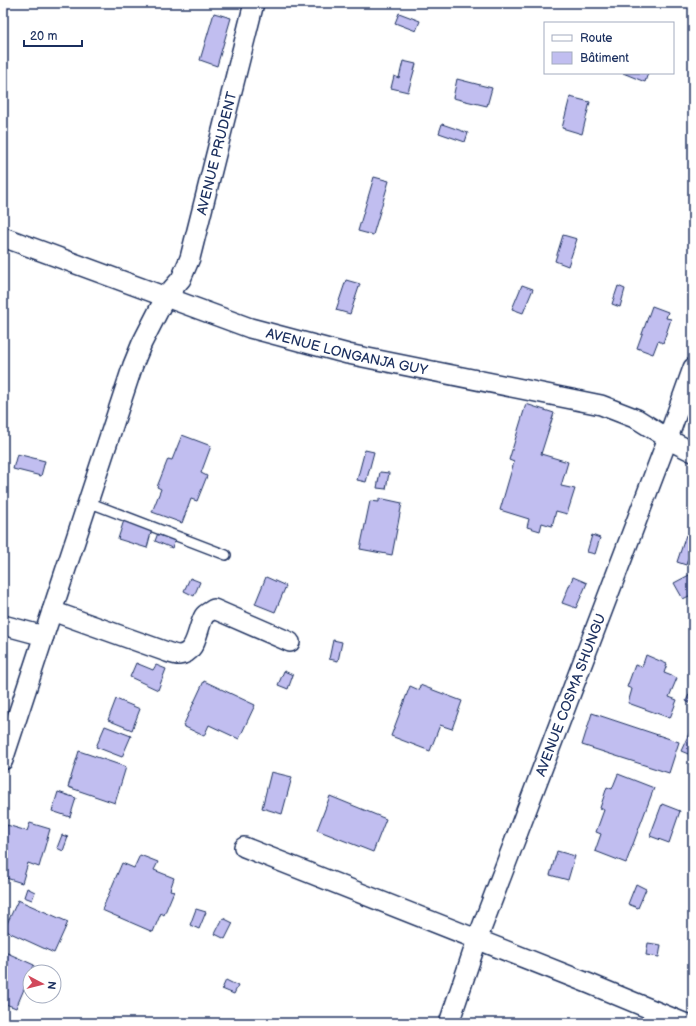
<svg xmlns="http://www.w3.org/2000/svg" width="696" height="1026" font-family="'Balsamiq Sans',sans-serif">
<style>
.building{fill:#c1bef0;stroke:#1b2f5e}
.lines{fill:none;stroke-linecap:round;stroke-linejoin:round}
.service-casing{stroke:#1b2f5e;stroke-width:12}
.minor-casing{stroke:#1b2f5e;stroke-width:22}
.service{stroke:#fff;stroke-width:9}
.minor{stroke:#fff;stroke-width:19}
.labels{text-anchor:middle;stroke-width:3.5;stroke-linejoin:round;paint-order:stroke}
.street-label{font-size:14px;fill:#1b2f5e;stroke:#fff}
</style>
<rect width="100%" height="100%" fill="#fff"/>
<filter id="ink" filterUnits="userSpaceOnUse"><feTurbulence type="fractalNoise" baseFrequency=".025" numOctaves="2"/><feDisplacementMap in="SourceGraphic" scale="8" xChannelSelector="R" yChannelSelector="G"/><feConvolveMatrix kernelMatrix="1 2 1 2 8 2 1 2 1" color-interpolation-filters="sRGB"/></filter>
<g filter="url(#ink)">
<path class="building" d="M214,13L231,18L217,66L200,60Z
M399,13L420,21L416,31L395,23Z
M403,61L416,64L408,92L391,88L394,76L399,78Z
M623,73H648L645,82Z
M457,79L492,88L487,106L453,98Z
M570,97L590,102L582,134L562,128Z
M442,124L468,133L465,142L439,133Z
M374,177L389,181L373,235L358,231Z
M563,235L577,239L568,266L555,261Z
M346,280L360,284L350,314L336,310Z
M522,285L533,289L523,313L512,309Z
M618,286L625,289L620,307L612,304Z
M652,306L668,312L666,318L671,319L663,343L658,341L653,354L637,348Z
M526,404L554,413L541,454L568,462L561,486L575,489L567,514L556,511L552,526L542,523L540,531L527,527L529,519L500,510L514,462L509,460Z
M182,435L211,446L201,473L207,476L197,501L191,499L182,523L152,512L161,489L157,487L168,459L172,460Z
M365,450L374,452L366,482L357,480Z
M17,454L45,461L41,476L13,469Z
M380,472L389,473L386,489L377,488Z
M379,498L402,503L392,555L360,549L370,501L379,502Z
M124,520L152,529L147,548L118,539Z
M158,533L175,541L172,548L155,541Z
M592,535L600,538L595,554L587,552Z
M686,535L693,538V545L686,565L677,562Z
M691,574L693,577V594L683,599L674,583Z
M266,577L286,586L275,612L255,604Z
M573,577L587,583L576,608L562,603Z
M190,578L200,582L194,596L184,591Z
M333,640L342,642L338,661L329,659Z
M646,655L667,664L664,673L677,678L669,697L677,700L670,718L628,703L632,689L627,687L635,665L642,667Z
M136,663L153,670L156,665L166,669L158,690L130,677Z
M284,671L293,675L288,689L278,685Z
M204,681L255,705L239,739L209,725L204,736L183,726Z
M420,685L462,701L452,729L440,725L430,751L391,736L410,686L419,690Z
M693,686V705L686,701Z
M116,699L140,709L132,730L108,720Z
M592,713L679,742L669,773L582,745Z
M693,725V756L681,751Z
M105,726L131,736L122,757L96,747Z
M79,751L126,767L115,803L68,787Z
M271,772L292,777L282,814L262,808Z
M618,774L654,788L626,863L595,851L601,834L596,832L604,810L600,808L607,787L612,789Z
M58,792L76,798L70,817L52,811Z
M330,796L386,819L373,852L317,830Z
M662,804L680,811L669,843L650,836Z
M30,823L50,829L39,867L28,863L22,883L3,877V837L7,825L27,831Z
M62,835L68,837L63,851L57,848Z
M557,851L575,856L568,880L550,875Z
M140,855L158,862L154,870L174,878L170,890L174,891L164,915L161,913L153,932L102,910L122,863L134,868Z
M636,884L646,889L638,908L628,904Z
M27,888L35,892L32,900L24,897Z
M18,900L68,922L54,953L4,930Z
M196,909L206,912L199,929L190,925Z
M223,918L233,923L225,939L215,934Z
M648,943L661,945L659,957L646,955Z
M3,951L34,965L31,972H30V975L16,1008L3,1003Z
M226,980L238,986L234,994L222,989Z"/>
<g class="lines">
<g class="service-casing">
<path id="service" d="M88,502L226,555"/>
</g>
<g class="minor-casing">
<g id="minor">
<path id="s1" d="M3,237L250,328L348,354L601,405L637,419L677,444L693,452"/>
<path d="M52,611L167,652C170,653 175,655 179,655C197,654 197,628 204,616C206,613 211,611 214,609L290,642"/>
<path d="M3,625L44,636"/>
<path id="s2" d="M3,760L133,365L142,343L166,296L181,279L190,258L254,3"/>
<path d="M244,847L590,984L684,1023"/>
<path id="s3" d="M449,1023L477,940L668,438L693,368"/>
</g>
</g>
<use href="#service" class="service"/>
<use href="#minor" class="minor"/>
</g>
</g>
<g class="labels">
<g class="street-label">
<text dy="5" stroke="none"><textPath href="#s2" startOffset="646">AVENUE PRUDENT</textPath></text>
<text dy="5" stroke="none"><textPath href="#s1" startOffset="363">AVENUE LONGANJA GUY</textPath></text>
<text dy="5" stroke="none"><textPath href="#s3" startOffset="350">AVENUE COSMA SHUNGU</textPath></text>
</g>
</g>
<rect width="696" height="1026" fill="none" stroke="#fff" stroke-width="16"/>
<rect x="8" y="8" width="680" height="1010" fill="none" stroke="#1b2f5e" stroke-width="1.5" filter="url(#ink)"/>
<rect x="544" y="22" width="130" height="52" fill="#ffffff" stroke="#a4acbf"/>
<rect x="552" y="35" width="20" height="6" fill="#ffffff" stroke="#a4acbf"/>
<text x="580" y="42" font-size="12" fill="#1b2f5e">Route</text>
<rect x="552" y="52" width="20" height="12" fill="#c1bef0" stroke="#a4acbf"/>
<text x="580" y="62" font-size="12" fill="#1b2f5e">Bâtiment</text>
<g transform="translate(42 984) rotate(97)"><circle r="19" fill="#ffffff" stroke="#a4acbf"/>
<path d="M0-3L7 15L0 10L-7 15Z" fill="#d1495b"/>
<text y="-6" font-size="11" font-weight="bold" text-anchor="middle" fill="#1b2f5e">N</text>
</g>
<path d="M24 40v6h58v-6" fill="none" stroke="#1b2f5e" stroke-width="2"/>
<text x="30" y="40" font-size="12" fill="#1b2f5e" stroke="#ffffff" stroke-width="3" paint-order="stroke">20 m</text>
</svg>
